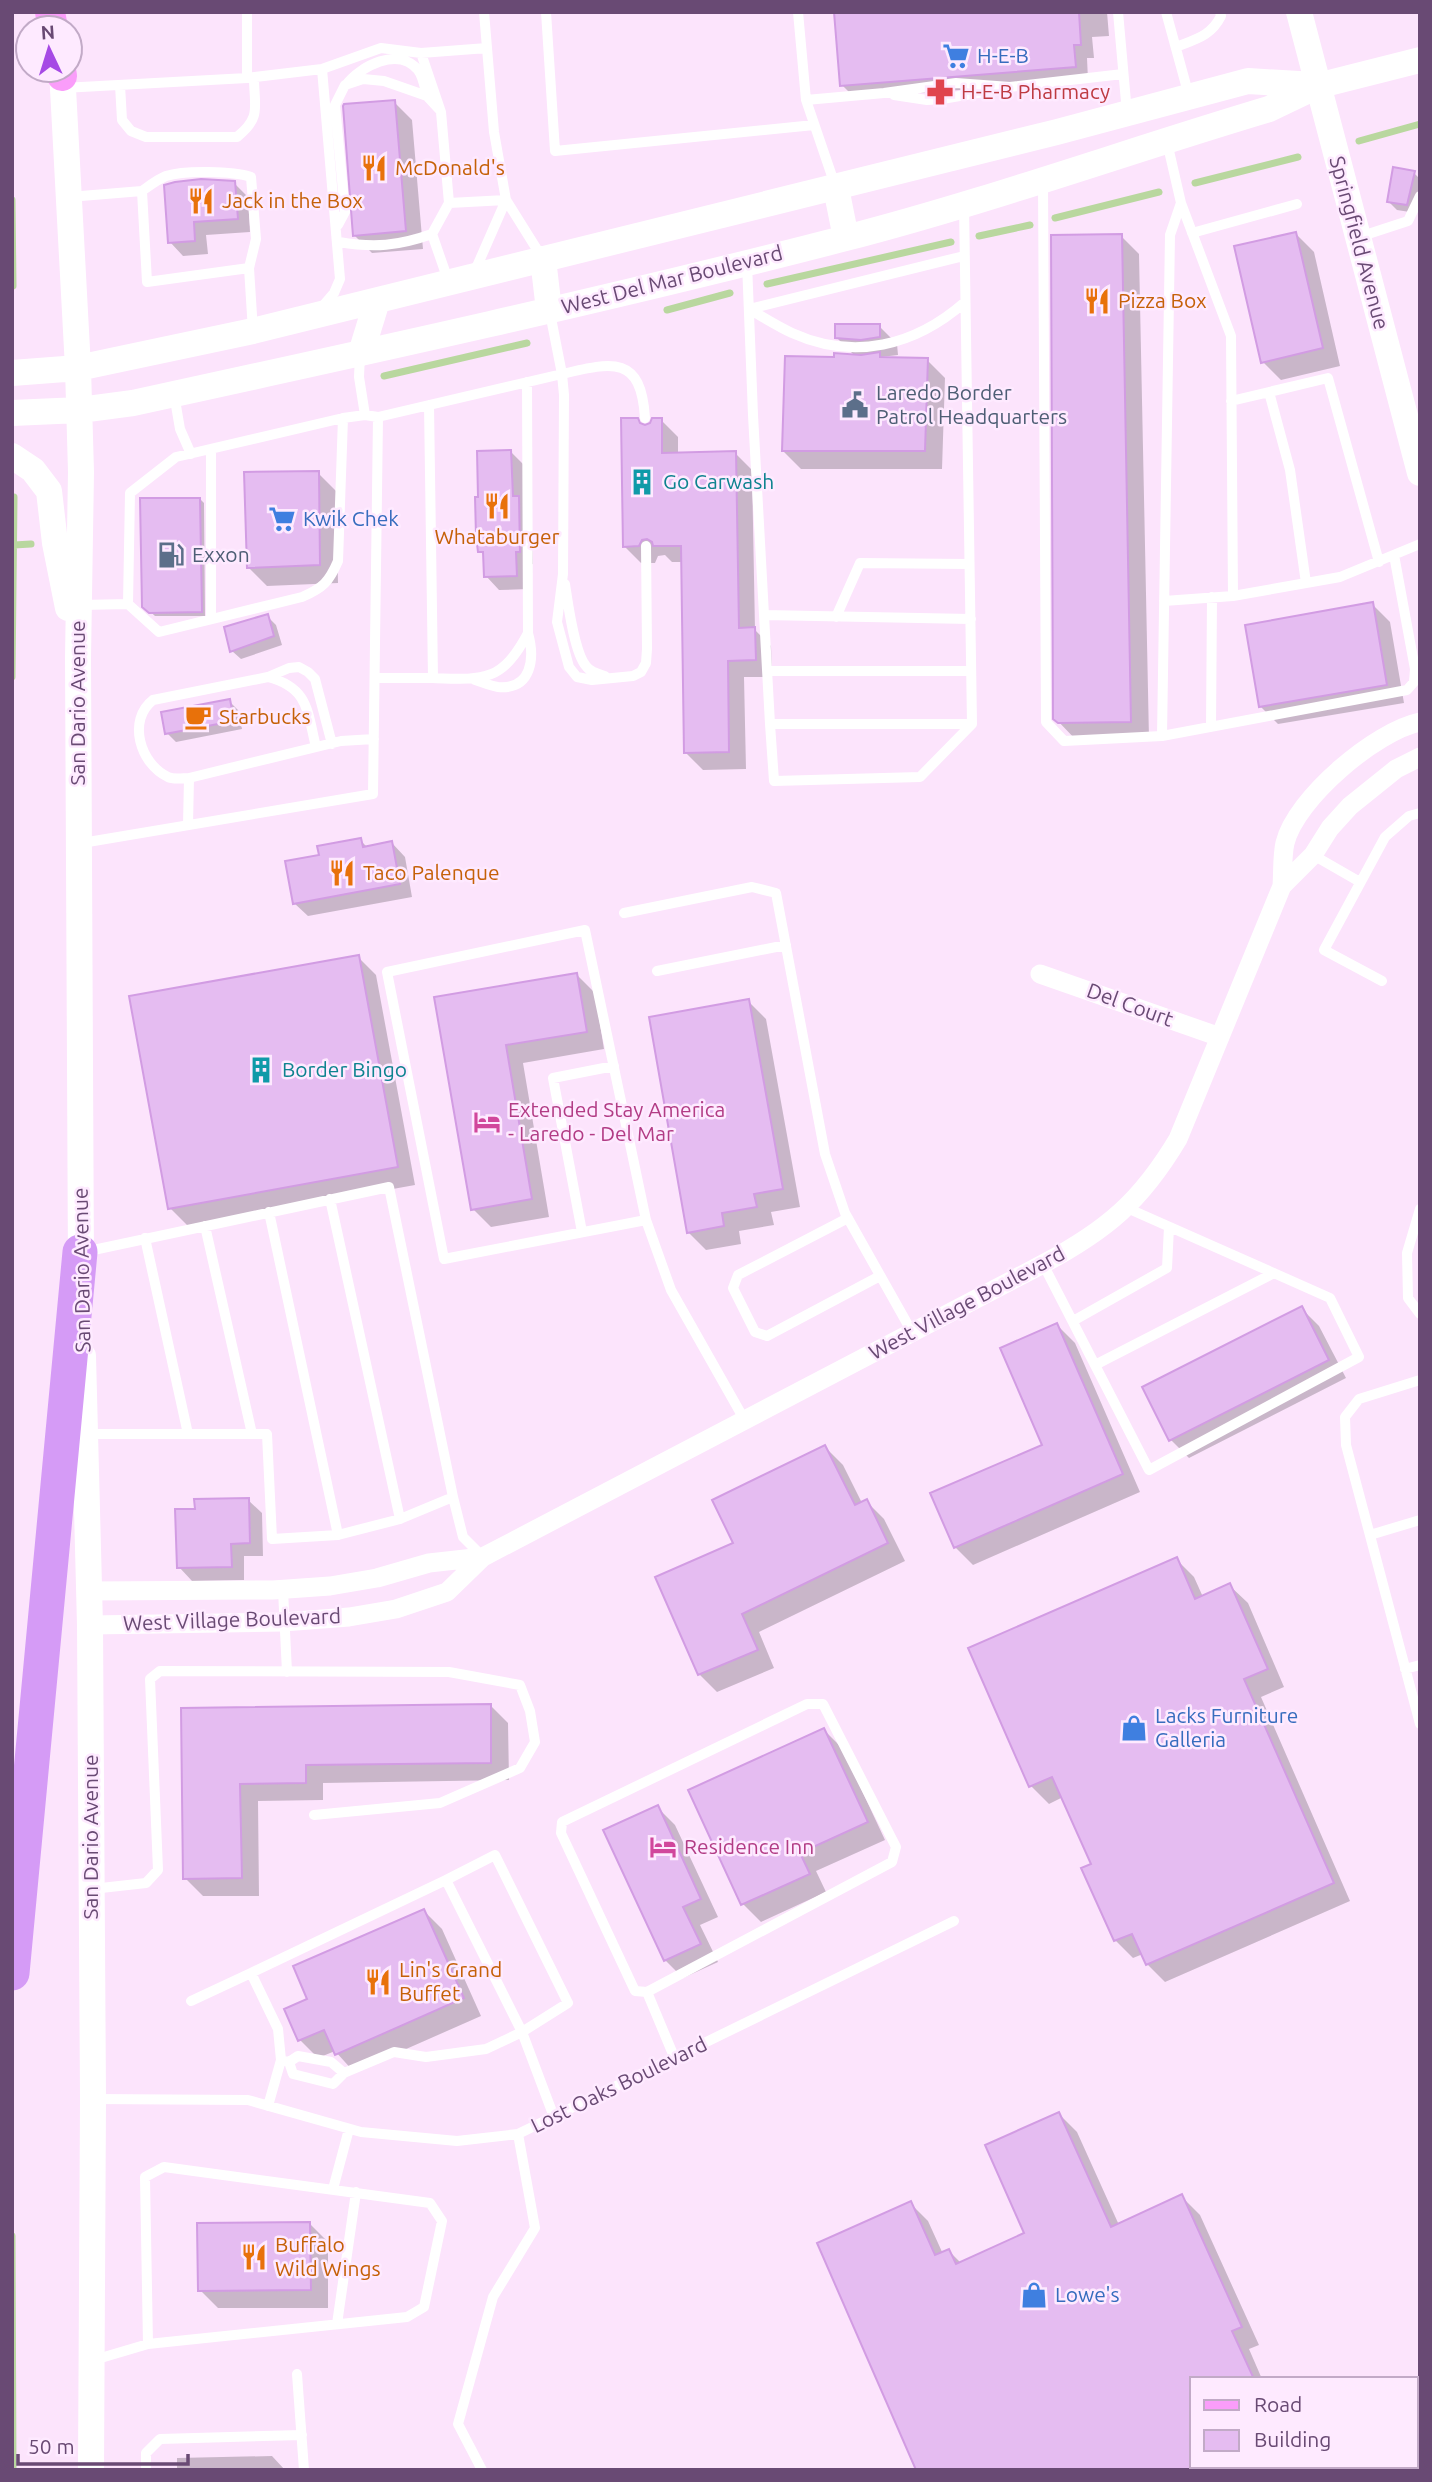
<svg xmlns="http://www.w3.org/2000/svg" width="1432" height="2482" font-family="Ubuntu,sans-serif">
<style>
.shadow{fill:#0003}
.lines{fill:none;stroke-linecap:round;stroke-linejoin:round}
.stream{stroke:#b9d79f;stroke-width:7}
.building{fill:#e5bcf1;stroke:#d29ce3;stroke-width:2}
.lane{stroke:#fff;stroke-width:10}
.street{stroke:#fff;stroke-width:19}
.secondary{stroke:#fff;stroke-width:26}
.primary{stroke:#fa9dfa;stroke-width:30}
.highway{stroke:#d59bf6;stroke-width:35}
.labels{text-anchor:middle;stroke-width:5;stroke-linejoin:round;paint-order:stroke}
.shop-label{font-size:21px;fill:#366cbe;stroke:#feeaff;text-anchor:start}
.health-label{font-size:21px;fill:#be3a42;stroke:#feeaff;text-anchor:start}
.food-label{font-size:21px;fill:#c56008;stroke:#feeaff;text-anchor:start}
.street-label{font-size:21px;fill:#694a74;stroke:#feeaff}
.service-label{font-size:21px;fill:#4e5e75;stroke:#feeaff;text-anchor:start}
.culture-label{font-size:21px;fill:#0d838f;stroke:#feeaff;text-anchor:start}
.hotel-label{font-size:21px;fill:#b23c85;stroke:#feeaff;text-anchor:start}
</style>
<rect width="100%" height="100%" fill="#fce4fc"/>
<path class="shadow" d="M836,12H1107L1109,36L1092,37L1094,58H1087L1088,80L855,98L842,85Z
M394,102L412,120L423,249L372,253L354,235Z
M1414,173L1420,179V194L1416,213L1397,210L1388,201Z
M234,183L248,197L250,232L206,235L208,254L183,256L170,242Z
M1296,234L1314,252L1340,366L1281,380L1263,362Z
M1121,236L1139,254L1149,739L1077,741L1055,718Z
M879,326L897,344L898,355L881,357V359L927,360L945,378L942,469H801L783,451L836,359L855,356L836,337Z
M661,420L678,437V454L735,453L752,470L755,630L771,646L772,677H744L746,769L703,770L686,753L683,562H672L665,555L658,556L655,563H641L624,546L643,427Z
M511,452L524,465L531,511L533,564L528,565L529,589L499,590L486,576L485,556L480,551Z
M318,473L336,491L338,583L267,586L249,568Z
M200,499L204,503L205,616H155L144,606Z
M1372,604L1390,622L1404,703L1278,724L1260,706Z
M267,616L276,625L282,645L241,659L232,651Z
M229,701L238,710L242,729L176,742L167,733Z
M360,840L368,848L392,843L405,857L412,897L308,916L294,903L321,856Z
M358,957L376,975L415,1185L188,1226L170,1208Z
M577,975L595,993L604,1049L523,1063L549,1217L491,1227L473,1209L436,999Z
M748,1001L766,1019L800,1207L771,1212L774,1225L739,1231L741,1244L706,1250L688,1232Z
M1301,1308L1319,1326L1346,1378L1189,1458L1171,1440Z
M1057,1325L1075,1343L1140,1492L973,1565L955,1547L1044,1445Z
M825,1447L843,1465L862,1503L866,1501L884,1519L905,1561L759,1632L774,1668L717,1692L699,1674L658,1578L736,1544Z
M248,1500L262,1513L263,1556H244V1580L192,1581L179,1567L196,1510Z
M1176,1559L1194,1577L1203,1597L1230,1586L1248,1603L1284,1687L1261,1697L1350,1901L1165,1982L1147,1964L1143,1954L1133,1958L1115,1940L1093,1865L1063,1797L1049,1804L1031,1786Z
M490,1705L508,1723L509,1780L323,1783V1800L258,1801L259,1896H203L185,1878L182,1709Z
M824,1730L842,1748L885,1840L816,1871L826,1892L761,1922L743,1904L691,1791Z
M657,1807L675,1825L718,1917L700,1925L718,1962L683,1978L665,1960Z
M424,1911L442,1929L481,2016L354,2072L335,2051L318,2058L300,2040L286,2010L309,2000Z
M1059,2114L1077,2132L1119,2225L1182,2197L1200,2215L1259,2345L1249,2349L1262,2379H1192V2466H1260L1261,2470H919L910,2203L928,2221L943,2254L949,2251L961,2263L1027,2234Z
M310,2224L328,2242V2308H218L200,2290Z
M272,2456L285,2470H177V2458Z
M1288,2466H1340L1343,2470H1280Z"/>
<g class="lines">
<path class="stream" d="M1359,141L1420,124
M1195,183L1298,157
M12,200L13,286
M1055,218L1159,192
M979,236L1030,225
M767,284L951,242
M667,310L730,293
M384,376L527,343
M14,545L31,544
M12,677L14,497
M12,2236L13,2470"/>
</g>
<path class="building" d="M834,12H1079L1081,45H1074L1076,67L840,86Z
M395,100L406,231L353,236L343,106L344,104Z
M1393,167L1415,171L1407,205L1387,202Z
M201,179L235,181L238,219L194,222L195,241L168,243L164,185L175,182Z
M1296,232L1323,348L1261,363L1234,246Z
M1122,234L1131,722L1058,723L1053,719L1051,235Z
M835,324H880V337L861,340L835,338Z
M880,352V357L928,358L925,451H782L785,356L834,357V353L861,355Z
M621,418H638L640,423L645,425L650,423L652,418H662V453L736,451L739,628L755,627L756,660L728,661L729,752L684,753L681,546H653L652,542L647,539L642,540L639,546L623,547Z
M511,450L513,496H519L520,552H516L517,576L484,577L483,552H478L476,536L475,497H478L477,451Z
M319,471L320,565L247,568L244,472Z
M140,498H200L202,612L149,613L142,607Z
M1373,602L1387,685L1259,707L1245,625Z
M268,614L274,636L230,652L224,627Z
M230,699L234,721L165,734L161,712Z
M361,838L363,847L392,841L400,884L293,904L285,861L319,855L317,846Z
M359,955L398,1167L168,1209L129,996Z
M577,973L587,1032L506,1045L532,1199L471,1210L434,997Z
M749,999L783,1189L754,1194L757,1207L722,1213L724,1226L687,1233L649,1017Z
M1302,1306L1329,1360L1169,1441L1142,1387Z
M1057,1323L1123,1474L954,1548L930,1493L1042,1445L1000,1348Z
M825,1445L855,1505L867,1499L888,1543L742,1614L758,1650L698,1675L655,1577L733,1543L712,1500Z
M249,1498L250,1543L231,1544L232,1567L177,1568L175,1509H195L194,1499Z
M1177,1557L1195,1599L1230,1583L1268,1669L1244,1679L1334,1883L1146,1965L1132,1934L1114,1941L1081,1868L1091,1864L1052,1777L1029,1787L968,1648Z
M491,1704V1763L306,1765V1783L240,1784L242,1878L183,1879L181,1708Z
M824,1728L868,1822L800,1853L810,1874L741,1905L688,1790Z
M658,1805L701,1899L683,1907L701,1944L664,1961L603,1830Z
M424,1909L464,1998L335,2055L324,2030L298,2041L284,2009L307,1999L293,1966Z
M1059,2112L1111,2227L1182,2194L1242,2327L1232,2331L1254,2379H1192V2470H916L817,2243L911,2201L935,2255L949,2249L956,2264L1024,2233L985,2145Z
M310,2222L311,2290L198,2291L197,2223Z"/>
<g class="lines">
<path class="lane" d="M484,12L494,132L506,200L543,259
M546,12L555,151L814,125
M798,12L806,100L835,185
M1118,12L1127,113
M1166,12L1189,96
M1176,47C1196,39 1211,36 1221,16L1220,12
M247,78L322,69L381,48L421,53L487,48
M120,85L122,120L131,131L146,137H237C262,117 254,107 254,77
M346,85C360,66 399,46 418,70C423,76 425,89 427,96
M63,88L247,78V12
M894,95L927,100L942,99L1001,89
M806,100L884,93L956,83L1010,87L1123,74
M1043,183L1046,722L1064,741L1162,736L1407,690L1414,682L1415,669L1394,555
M142,191C149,186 158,179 166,176C184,170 233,171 251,177L256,239L249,268
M69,197L142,191L147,282L249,268L253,331
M449,203L506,200
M1181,203L1231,336L1233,596
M338,225L345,212L335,105L345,85L363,79L384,81L427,96L439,109
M1192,233L1297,204
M432,234L448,280
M1359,237L1408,221L1420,196
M339,242C374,248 398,246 432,234L449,203L441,112L421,53
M747,263L753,415L770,724H972L964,205
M474,273L506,200
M322,307L334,293L340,279L322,69
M749,309C763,317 777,326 792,333C854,361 915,346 965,302
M749,309L964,256
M360,354L359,377L365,415
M1269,392L1290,470L1306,583
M174,394L180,429L191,454
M1231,401L1328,378L1379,562
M645,418C641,355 613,362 562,374L564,395L563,574L557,622L569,667L577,677L592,680L633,676L641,672L646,663L647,649L646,546
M565,584C568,603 574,652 586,666C590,672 598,674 605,676
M1164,601L1233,596L1340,577L1420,544
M128,604L159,632L302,597C323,588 329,582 338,561L343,418
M81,605L128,604L130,493L176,457L343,418L365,415L378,417
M764,615L971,619
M836,617L860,563L969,564
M211,619V449
M767,671H971
M268,677C309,688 307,711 316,747
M375,678H433L429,405
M433,678C484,680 502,682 528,633L527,382
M475,680C482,682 490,686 498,687C532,690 535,658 528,633
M770,724L774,781L920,777L972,724
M1211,727L1212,597
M1162,736L1170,235L1181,203L1167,142
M189,778C183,778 174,780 168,777C140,764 127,720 153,700L268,677L289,668L299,667L308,672L315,679L332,744
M188,825L189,778L341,741L374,739
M82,843L373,794L378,417L562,374L550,313
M1313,855L1360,882
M624,913L752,887L776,893L825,1154L845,1213L912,1332
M657,971L786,945
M1382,981L1324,950L1385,837L1409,816L1420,813
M330,1199L400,1519
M1420,1209L1407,1253L1408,1298L1420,1314
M269,1212L338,1535
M848,1218L738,1275L733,1288L755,1332L767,1336L880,1276
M646,1220L585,930L387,972L444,1259L646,1220L671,1290L744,1419
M205,1226L252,1434
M582,1232L553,1078L614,1066
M145,1238L188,1434
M84,1252L389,1187L453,1497L400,1519L338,1535L272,1539L267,1434H88
M1043,1264L1149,1470L1359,1357L1330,1298L1127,1208
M1073,1321L1167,1268L1169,1227
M1095,1365L1274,1273
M1420,1380L1359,1399L1345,1417L1346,1445L1420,1724
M453,1497L463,1537L483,1557
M1370,1535L1420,1520
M283,1590L287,1672
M1405,1669L1420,1665
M92,1889L146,1883L158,1870L150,1679L160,1671L449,1672L520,1685L530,1711L535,1742L520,1768L440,1803L314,1815
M647,1992L892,1862L896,1847L823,1704H807L562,1822L561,1833L635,1991L647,1992L675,2059
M191,2001L251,1973
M281,2060L289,2062L298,2056L331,2062L344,2073L333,2084L293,2074L289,2062
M344,2073L394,2052L426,2057L486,2049L522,2032L568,2003L495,1855L446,1880
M94,2099L248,2100L361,2132L457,2141L518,2134L954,1921
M268,2106L281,2060L278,2029L251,1973L446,1880L522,2032L554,2117
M333,2189L349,2129
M337,2324L356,2192
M94,2360L148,2344L407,2317L424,2307L442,2221L430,2203L164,2167L145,2177L148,2344
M297,2374L304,2470
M146,2470V2453L160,2439L302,2435
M482,2470L458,2424L493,2297L535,2228L518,2134"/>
<path class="street" d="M1282,886L1313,855L1330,828L1350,806L1396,769L1420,757
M1040,974L1220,1037
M90,1591L273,1590L330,1586L377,1578L429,1563L483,1557
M90,1625L283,1622L349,1617L396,1609L447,1592L483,1557L1043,1264C1107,1230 1141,1201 1178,1139L1282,886C1283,872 1282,856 1285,843C1296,798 1376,731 1420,722"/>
<path class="secondary" d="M1299,12L1420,473
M62,70L78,368L81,472L78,658L81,1268
M836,188L846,238
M543,259L549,310
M361,353L377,301
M12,373L78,368L253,331L1057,132L1248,81L1315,85
M12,413L80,410L133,403C372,351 610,299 846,238C989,201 1128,151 1269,109L1317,86L1420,60
M12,456L33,470L49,491L55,543L68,608
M83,1356L90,1625L93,2099L91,2470"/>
<path class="primary" d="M50,12L53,28
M61,70L62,76"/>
<path class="highway" d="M12,1973L80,1252"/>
</g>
<defs>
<g id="supermarket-bare" transform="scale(2.1)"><path d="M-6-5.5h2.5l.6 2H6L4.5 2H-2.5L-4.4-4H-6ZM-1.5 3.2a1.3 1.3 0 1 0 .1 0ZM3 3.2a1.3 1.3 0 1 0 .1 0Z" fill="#3f7fe0" stroke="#feeaff" stroke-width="2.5" paint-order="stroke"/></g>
<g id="pharmacy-bare" transform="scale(2.1)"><path d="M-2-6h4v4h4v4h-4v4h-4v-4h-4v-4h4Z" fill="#e0444e" stroke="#feeaff" stroke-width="2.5" paint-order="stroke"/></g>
<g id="restaurant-bare" transform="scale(2.1)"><path d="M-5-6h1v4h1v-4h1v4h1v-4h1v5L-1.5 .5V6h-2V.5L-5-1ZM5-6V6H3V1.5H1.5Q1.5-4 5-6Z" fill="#e8710a" stroke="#feeaff" stroke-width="2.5" paint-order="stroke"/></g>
<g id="civic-bare" transform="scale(2.1)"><path d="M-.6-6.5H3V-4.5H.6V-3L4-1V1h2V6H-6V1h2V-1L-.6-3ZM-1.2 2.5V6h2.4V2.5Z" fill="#5c6f8a" stroke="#feeaff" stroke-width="2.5" paint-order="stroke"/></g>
<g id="building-bare" transform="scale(2.1)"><path d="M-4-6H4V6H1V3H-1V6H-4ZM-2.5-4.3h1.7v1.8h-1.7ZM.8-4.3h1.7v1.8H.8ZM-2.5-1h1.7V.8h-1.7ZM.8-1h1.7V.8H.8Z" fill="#0f9aa8" stroke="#feeaff" stroke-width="2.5" paint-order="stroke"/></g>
<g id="fuel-bare" transform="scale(2.1)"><path d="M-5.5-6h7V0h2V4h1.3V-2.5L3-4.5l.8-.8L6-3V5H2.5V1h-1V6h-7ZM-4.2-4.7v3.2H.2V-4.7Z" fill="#5c6f8a" stroke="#feeaff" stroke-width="2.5" paint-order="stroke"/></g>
<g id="cafe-bare" transform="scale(2.1)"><path d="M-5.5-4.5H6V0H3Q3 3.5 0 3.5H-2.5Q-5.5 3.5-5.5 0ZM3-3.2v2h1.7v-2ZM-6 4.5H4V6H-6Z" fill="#e8710a" stroke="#feeaff" stroke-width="2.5" paint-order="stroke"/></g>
<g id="hotel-bare" transform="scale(2.1)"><path d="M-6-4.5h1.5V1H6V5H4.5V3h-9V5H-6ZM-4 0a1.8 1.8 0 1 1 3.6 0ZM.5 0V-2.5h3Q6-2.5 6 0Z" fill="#d1479c" stroke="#feeaff" stroke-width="2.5" paint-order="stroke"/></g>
<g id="shop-bare" transform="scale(2.1)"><path d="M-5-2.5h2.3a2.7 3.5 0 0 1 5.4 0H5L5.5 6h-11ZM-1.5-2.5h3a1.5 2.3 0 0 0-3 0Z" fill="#3f7fe0" stroke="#feeaff" stroke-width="2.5" paint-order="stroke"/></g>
</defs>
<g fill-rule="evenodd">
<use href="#supermarket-bare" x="956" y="56"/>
<use href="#pharmacy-bare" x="940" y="92"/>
<use href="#restaurant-bare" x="374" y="168"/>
<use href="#restaurant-bare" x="201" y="201"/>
<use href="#restaurant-bare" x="1097" y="301"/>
<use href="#civic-bare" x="855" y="405"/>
<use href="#building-bare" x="642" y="482"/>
<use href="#restaurant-bare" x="497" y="506"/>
<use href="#supermarket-bare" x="282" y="519"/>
<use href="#fuel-bare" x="171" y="555"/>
<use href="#cafe-bare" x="198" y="717"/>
<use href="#restaurant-bare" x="342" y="873"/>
<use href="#building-bare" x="261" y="1070"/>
<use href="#hotel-bare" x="487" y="1122"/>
<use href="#shop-bare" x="1134" y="1728"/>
<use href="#hotel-bare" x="663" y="1847"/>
<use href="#restaurant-bare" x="378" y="1982"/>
<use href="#restaurant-bare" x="254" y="2257"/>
<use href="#shop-bare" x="1034" y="2295"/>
</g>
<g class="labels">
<g class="shop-label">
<text x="977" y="63">H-E-B</text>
<text x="303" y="526">Kwik Chek</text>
<text x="1155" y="1723">Lacks Furniture<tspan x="1155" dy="24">Galleria</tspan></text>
<text x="1055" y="2302">Lowe's</text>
</g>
<g class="health-label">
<text x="961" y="99">H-E-B Pharmacy</text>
</g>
<g class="food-label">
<text x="395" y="175">McDonald's</text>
<text x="222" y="208">Jack in the Box</text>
<text x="1118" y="308">Pizza Box</text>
<text x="497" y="544" text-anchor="middle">Whataburger</text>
<text x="219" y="724">Starbucks</text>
<text x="363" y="880">Taco Palenque</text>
<text x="399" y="1977">Lin's Grand<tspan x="399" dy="24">Buffet</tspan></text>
<text x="275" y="2252">Buffalo<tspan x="275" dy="24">Wild Wings</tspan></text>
</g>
<g class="street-label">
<text transform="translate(1359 243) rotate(75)" y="7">Springfield Avenue</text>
<text transform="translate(672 280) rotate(-14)" y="7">West Del Mar Boulevard</text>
<text transform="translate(78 703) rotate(-90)" y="7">San Dario Avenue</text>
<text transform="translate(1130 1005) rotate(20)" y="7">Del Court</text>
<text transform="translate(82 1270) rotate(-91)" y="7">San Dario Avenue</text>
<text transform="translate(967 1303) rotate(-28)" y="7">West Village Boulevard</text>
<text transform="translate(232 1620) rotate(-2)" y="7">West Village Boulevard</text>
<text transform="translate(91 1837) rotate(-90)" y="7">San Dario Avenue</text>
<text transform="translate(619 2085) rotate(-26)" y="7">Lost Oaks Boulevard</text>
</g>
<g class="service-label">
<text x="876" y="400">Laredo Border<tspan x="876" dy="24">Patrol Headquarters</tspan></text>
<text x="192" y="562">Exxon</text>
</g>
<g class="culture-label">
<text x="663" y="489">Go Carwash</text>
<text x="282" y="1077">Border Bingo</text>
</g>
<g class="hotel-label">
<text x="508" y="1117">Extended Stay America<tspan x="508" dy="24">- Laredo - Del Mar</tspan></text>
<text x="684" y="1854">Residence Inn</text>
</g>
</g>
<rect width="1432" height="2482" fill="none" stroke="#694a74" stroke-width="28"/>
<rect x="1190" y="2377" width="228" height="91" fill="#feeaff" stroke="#c2aac7" stroke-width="2"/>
<rect x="1204" y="2400" width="35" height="10" fill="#fa9dfa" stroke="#c2aac7" stroke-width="2"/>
<text x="1254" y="2412" font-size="21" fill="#694a74">Road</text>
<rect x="1204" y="2430" width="35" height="21" fill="#e5bcf1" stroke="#c2aac7" stroke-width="2"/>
<text x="1254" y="2447" font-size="21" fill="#694a74">Building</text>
<g transform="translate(49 49) rotate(356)"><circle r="33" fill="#feeaff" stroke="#c2aac7" stroke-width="2"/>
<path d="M0-5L12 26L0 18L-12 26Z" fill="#a64ae5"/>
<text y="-10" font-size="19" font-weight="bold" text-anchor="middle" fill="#694a74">N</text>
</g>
<path d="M18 2454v10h170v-10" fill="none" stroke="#694a74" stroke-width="3.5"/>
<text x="28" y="2454" font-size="21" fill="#694a74" stroke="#feeaff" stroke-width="5" paint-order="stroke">50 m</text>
</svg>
